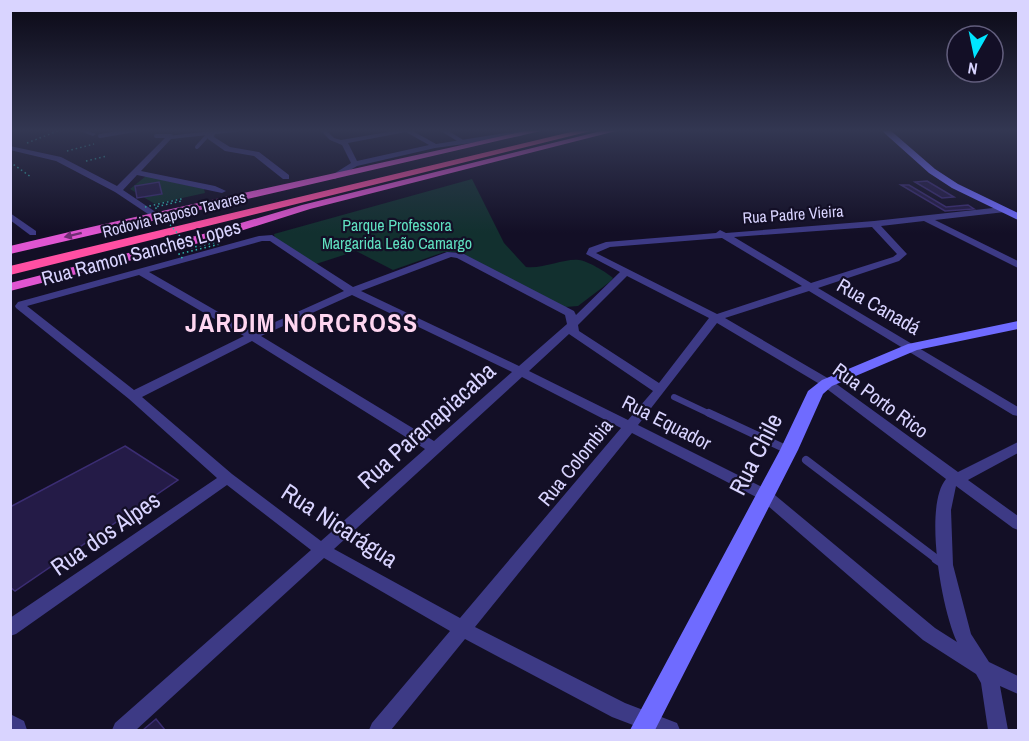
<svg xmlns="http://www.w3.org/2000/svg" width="1029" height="741" font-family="'Archivo Narrow',sans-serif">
  <rect width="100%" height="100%" fill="#130f26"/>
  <g fill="#12302f">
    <path d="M146,176L204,189L205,193L155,204L130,189Z"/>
    <path d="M472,179L504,243L526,267C544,269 565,258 579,260C588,261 606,272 613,278L611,281L578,306L565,307L456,252H444L393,270L356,251L316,264L275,238L274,234Z"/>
  </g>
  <g fill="#241b47" stroke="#3b2d73" stroke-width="1.5">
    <path d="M927,181L954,197L942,198L915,182Z"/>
    <path d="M159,182L162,194L137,198L135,186Z"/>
    <path d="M901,185H909L946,207L968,205L974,209L945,211Z"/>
    <path d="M125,446L178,480L15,591L10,587V507Z"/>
    <path d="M156,719L165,730H143Z"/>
  </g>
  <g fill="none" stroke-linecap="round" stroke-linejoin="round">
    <g stroke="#2fb8b0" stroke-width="1.5" stroke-dasharray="1.5 3" stroke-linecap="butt">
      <path d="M27,143L60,130"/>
      <path d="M67,151L94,144"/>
      <path d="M86,161L107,156"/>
      <path d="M10,162L31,177"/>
    </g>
    <g stroke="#3d3a85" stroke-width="4">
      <path d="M443,130L461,141"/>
      <path d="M100,136L135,130"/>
      <path d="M156,136H171"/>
      <path d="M197,147L209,134"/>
    </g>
    <path stroke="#3d3a85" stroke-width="6" d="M674,397L712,415"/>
    <g stroke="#3d3a85" stroke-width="8">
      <path d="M709,413L788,450"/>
      <path d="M806,460L938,560"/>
    </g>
    <path stroke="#3d3a85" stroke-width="9" d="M936,559L942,563"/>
    <g fill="#3d3a85" fill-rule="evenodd">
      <path d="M77,130H86L96,134L93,136Z"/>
      <path d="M220,130H239L236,132L215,134L214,137L230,147L259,152L289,175V179H283L254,156L225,151L208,139V135L171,139L141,171L215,186L226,191L222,193L137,175L123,190L157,213L158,215L154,218L115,192L56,161L10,150V146L61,157L117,186L167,136Z"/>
      <path d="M320,130H326L334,138L341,140L399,130H411L436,144L525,130L523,135L521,136L435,148L357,166L335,179H332V175L351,163L342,145L330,140ZM406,132L429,145L357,161L348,143Z"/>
      <path d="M1002,207L1005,208V212L935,220L1018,261V268L924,221L881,226L907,254L899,261L818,288L1018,407V416L1013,415L809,291L725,318L831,380L958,472L1018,442V453L968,480L1018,516V530L1013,528L956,486L951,510L953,565L971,634L989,662L1018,676V694L1000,686L1008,730H988L981,683L976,674L923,640L760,499L632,433L475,627L625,703L677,723L680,730H646L612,717L465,639L391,730H369L372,723L450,631L324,558L136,730H112L115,723L311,550L227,485L16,634L10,636V618L217,478L129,399L16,308L15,306L18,302L259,236L272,235L353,287L447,252L462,253L574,311L576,315L620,272L586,254L589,248L606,242L716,233L720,230L726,233L874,221ZM872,227L897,254L893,257L811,283L734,237ZM722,238L802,286L717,314L596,253L610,247ZM262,241H270L344,291L253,332L149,272ZM451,257L457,258L565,315L567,324L519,366L361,291ZM139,275L244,336L134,390L27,306ZM627,276L709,318L659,383L579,331L578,325ZM352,295L512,372L434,441L261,336ZM717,323L823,386L946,479C923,506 942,611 957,642L935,628L770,491L638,425ZM569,334L653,391L628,420L529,371ZM252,341L425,449L321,541L232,474L142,397ZM522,377L621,428L460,618L334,549Z"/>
      <path d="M10,213L36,231V235H30L10,220Z"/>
    </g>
    <path fill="#3d3a85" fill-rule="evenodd" d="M10,714L24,721L27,730H10Z"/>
    <g fill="#6f6bff" fill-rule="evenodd">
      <path d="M881,130H890L935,169L958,184L1018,213V220L952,188L929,173Z"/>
      <path d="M1018,321V329L917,350L832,386L823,394L798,450L655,730H630L780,450L808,391L822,380L908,344Z"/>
    </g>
    <g fill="#e055d1" fill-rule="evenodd">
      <path d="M529,130H545L10,254V246C183,205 357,169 529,130Z"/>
      <path d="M605,130H620L310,209L215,239L10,291V283L207,233L302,205Z"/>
    </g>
    <path fill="#ff4fa3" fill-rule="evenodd" d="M579,130H595L10,275V266Z"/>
    <path stroke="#2fb8b0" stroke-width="1.5" stroke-dasharray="1.5 3" stroke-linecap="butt" d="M145,207L181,199L182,201L155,207L190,248L217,242L220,244L179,254L183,259"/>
  </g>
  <defs><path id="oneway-solid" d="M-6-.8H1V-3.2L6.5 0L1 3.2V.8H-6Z" transform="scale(1.5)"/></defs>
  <use fill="#6f2e73" href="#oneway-solid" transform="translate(73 235) rotate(166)"/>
  <linearGradient id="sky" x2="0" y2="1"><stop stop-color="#0a0815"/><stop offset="0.56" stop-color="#333752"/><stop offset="1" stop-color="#333752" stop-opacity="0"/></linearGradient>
  <rect width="1029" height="233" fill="url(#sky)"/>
  <g text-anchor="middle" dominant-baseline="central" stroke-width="4.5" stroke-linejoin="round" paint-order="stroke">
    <g font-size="16" fill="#d9d4ff" stroke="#130f26">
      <text transform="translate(174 214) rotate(-14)">Rodovia Raposo Tavares</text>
      <text transform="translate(793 214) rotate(-4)">Rua Padre Vieira</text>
    </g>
    <g font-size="16" fill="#5fe0c0" stroke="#130f26">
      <text x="397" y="225">Parque Professora<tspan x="397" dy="18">Margarida Leão Camargo</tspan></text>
    </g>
    <g font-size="20" fill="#d9d4ff" stroke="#130f26">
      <text transform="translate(141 252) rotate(-15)">Rua Ramon Sanches Lopes</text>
      <text transform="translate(879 306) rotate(30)">Rua Canadá</text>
      <text transform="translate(881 400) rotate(36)">Rua Porto Rico</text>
      <text transform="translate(667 422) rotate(27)">Rua Equador</text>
      <text transform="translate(575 462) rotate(-51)">Rua Colombia</text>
    </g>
    <g font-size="24" fill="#d9d4ff" stroke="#130f26">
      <text transform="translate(426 425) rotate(-42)">Rua Paranapiacaba</text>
      <text transform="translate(755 454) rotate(-63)">Rua Chile</text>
      <text transform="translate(340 525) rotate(33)">Rua Nicarágua</text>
      <text transform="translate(105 533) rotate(-35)">Rua dos Alpes</text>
    </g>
    <g font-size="26" font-weight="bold" letter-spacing="1.5" fill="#ffd6f0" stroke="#130f26">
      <text x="302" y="322">JARDIM NORCROSS</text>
    </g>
  </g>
  <rect width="1029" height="741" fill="none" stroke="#d9d4ff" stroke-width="24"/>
  <g transform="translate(975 54) rotate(189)"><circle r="28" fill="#130f26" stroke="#625e7d" stroke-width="1.5"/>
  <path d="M0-4.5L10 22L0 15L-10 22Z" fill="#00e5ff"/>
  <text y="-9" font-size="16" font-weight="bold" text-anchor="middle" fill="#d9d4ff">N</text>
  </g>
</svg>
